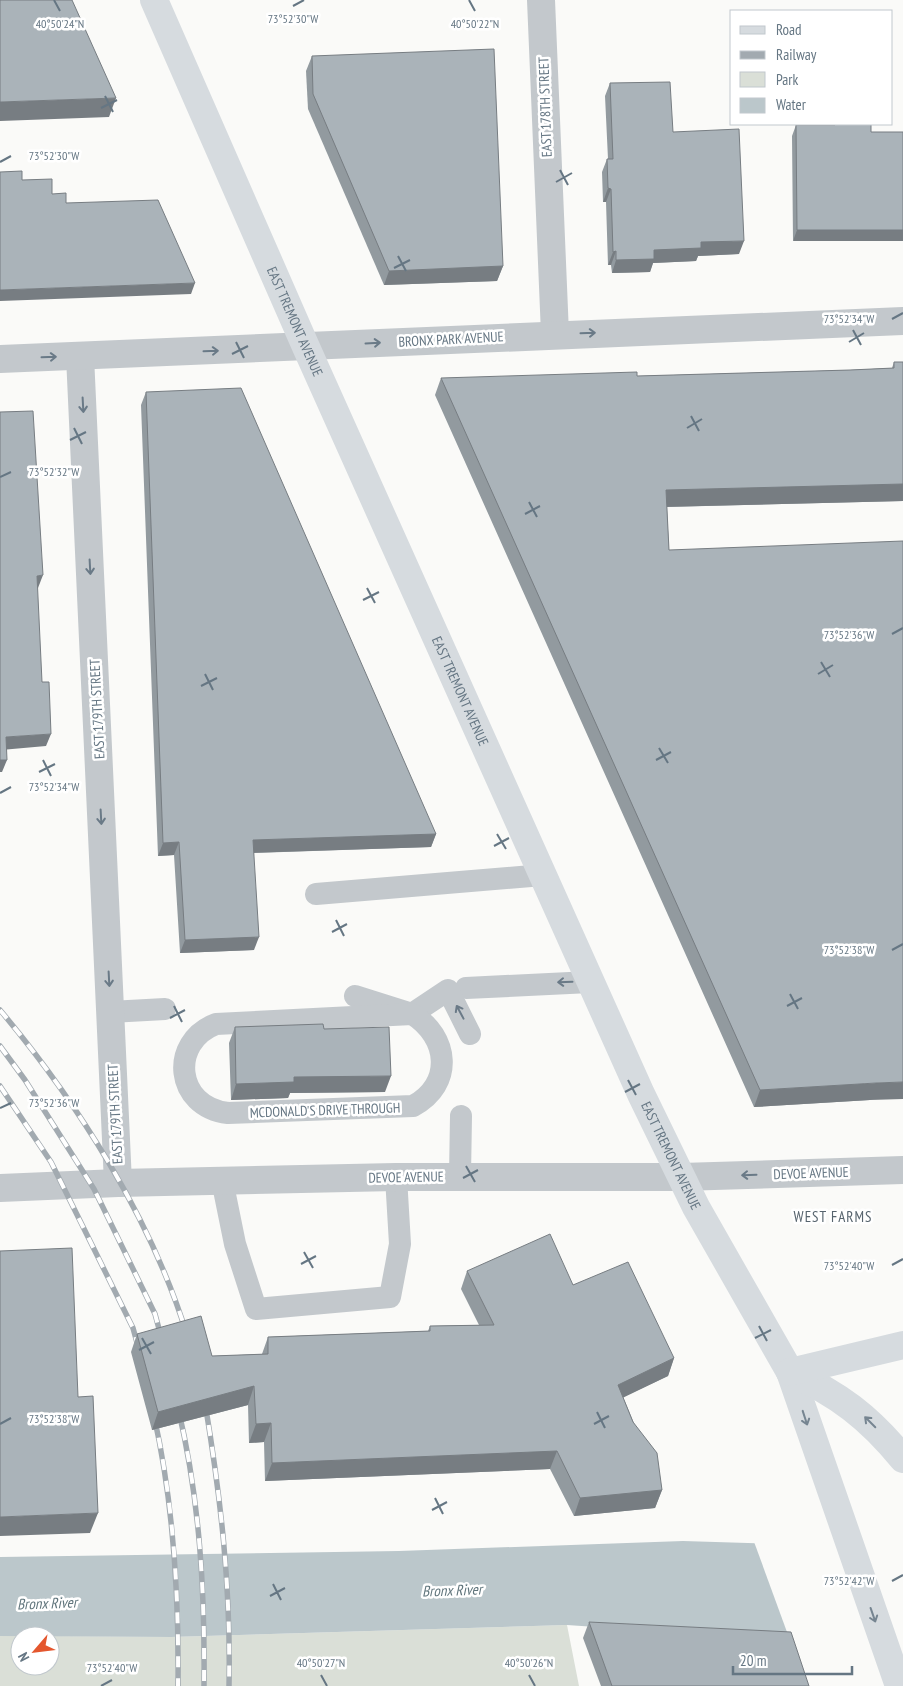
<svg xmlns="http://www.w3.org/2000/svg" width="903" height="1686" font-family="'PT Sans Narrow',sans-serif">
  <rect width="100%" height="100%" fill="#fafaf8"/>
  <path fill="#dadfd7" d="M567,1625L579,1686H0V1636H20V1666H50V1636L171,1637Z"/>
  <path fill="#bbc7cb" d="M683,1541L903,1548V1648L567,1625L171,1637L0,1636V1557L399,1551Z"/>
  <path fill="#fafaf8" d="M753,1539L903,1546V1650L791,1643Z"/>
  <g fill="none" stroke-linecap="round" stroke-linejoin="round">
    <g stroke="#c3c8cc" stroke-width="22">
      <path d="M316,894L543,875"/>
      <path d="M466,988L590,982"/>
      <path d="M355,996L412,1014L448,990L470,1034"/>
      <path d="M110,1012L165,1009"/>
      <path d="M412,1014C449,1037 454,1084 413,1106L228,1113C175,1107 169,1042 216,1024Z"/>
      <path d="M460,1176L461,1116"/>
      <path d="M222,1180L235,1244L256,1309L390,1297L400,1244L396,1177"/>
    </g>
    <g stroke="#c3c8cc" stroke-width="28">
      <path d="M541,0L555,334"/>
      <path d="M80,356L118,1183"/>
      <path d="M0,359L903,321"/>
      <path d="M0,1188L118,1183L396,1177H681L903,1170"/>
    </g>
    <g stroke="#d6dbdf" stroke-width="28">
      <path id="s1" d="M154,0L306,347L641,1094L696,1207L790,1372L899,1686"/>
      <path d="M790,1372C838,1394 869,1417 903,1459"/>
      <path d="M790,1372L903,1345"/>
    </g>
    <g stroke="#a2aab0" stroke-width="5.5">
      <g id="rail">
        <path d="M0,1010C78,1103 151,1218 187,1335"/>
        <path d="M0,1046L25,1080L94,1189L155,1314L162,1340"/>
        <path d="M0,1086L51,1162L133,1328L139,1350"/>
        <path d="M205,1403C221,1499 231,1588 229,1686"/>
        <path d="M178,1408C200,1500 205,1592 204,1686"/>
        <path d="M154,1416C174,1505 179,1595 178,1686"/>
      </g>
    </g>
    <use href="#rail" stroke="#fff" stroke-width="4" stroke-dasharray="11" stroke-linecap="butt"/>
  </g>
  <g fill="#929a9f">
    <path d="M312,56L503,266L497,281L384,285L308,109L306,71Z"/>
    <path d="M610,83L673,132L739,254L698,256L696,261L653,263L650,272L612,273L611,265H608L606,202H603L602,172L607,159H608L605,96Z"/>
    <path d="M831,124H871L793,241L792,136L796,125H831Z"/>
    <path d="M894,362L903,501L667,507L669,550L870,1100L754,1107L435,395L441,378L637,376L850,370L892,368Z"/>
    <path d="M146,392L436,834L431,847L254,853V950L180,953L174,855L158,856L141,405Z"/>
    <path d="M235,1027L324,1029L385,1092L290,1093L288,1098L231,1100L229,1043Z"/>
    <path d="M467,1271L573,1285L674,1358L668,1376L623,1397L662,1490L655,1508L574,1516L550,1469L265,1481L264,1442L249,1443L248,1405L152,1430L131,1352L137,1334L212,1356L262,1354L268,1337L428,1331L430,1326L479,1325L461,1289Z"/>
    <path d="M589,1622L809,1686H601L583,1638Z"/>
  </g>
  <g fill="#777d82">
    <path d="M116,98L109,117L0,121V102Z"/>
    <path d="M608,188L611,189L606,202H603Z"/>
    <path d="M797,230H903V241H793Z"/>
    <path d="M744,241L739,254L698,256L696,261L653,263L650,272L612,273L616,260L654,250L701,242Z"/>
    <path d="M616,251L611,265H608L613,252Z"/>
    <path d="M503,266L497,281L384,285L389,271Z"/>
    <path d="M195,283L191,294L0,301V290Z"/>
    <path d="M903,484V501L660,507L666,490Z"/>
    <path d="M43,575L38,588H33L37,576Z"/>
    <path d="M51,734L46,746L1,750L6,737Z"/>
    <path d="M0,760H7L2,772H0Z"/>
    <path d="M436,834L431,847L249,853L253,840Z"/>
    <path d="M179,842L174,855L158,856L163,843Z"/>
    <path d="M259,937L254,950L180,953L185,940Z"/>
    <path d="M391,1076L385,1092L290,1093L288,1098L231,1100L236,1084L294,1077Z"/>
    <path d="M903,1082V1099L870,1100L754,1107L760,1090L876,1083Z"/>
    <path d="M674,1358L668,1376L612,1403L618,1385Z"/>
    <path d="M254,1386L248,1405L152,1430L158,1412Z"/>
    <path d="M271,1423L264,1442L249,1443L256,1424Z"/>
    <path d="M557,1451L550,1469L265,1481L272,1463Z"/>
    <path d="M662,1490L655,1508L574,1516L580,1498Z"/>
    <path d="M98,1513L90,1533L0,1536V1517Z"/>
  </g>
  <g fill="#aab3b9" stroke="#777d82">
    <path d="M0,0H72L116,98L0,102Z"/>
    <path d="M494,49L503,266L389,271L313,94L312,56Z"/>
    <path d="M670,82L673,132L739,129L744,241L701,242V248L654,250V259L616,260V251L613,252L611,189L608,188L607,159H613L610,83Z"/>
    <path d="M835,124H871V132H903V230H797L796,125H835Z"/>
    <path d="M22,171V180L52,179V194L66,193V203L158,200L195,283L0,290V172Z"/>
    <path d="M894,362H903V484L666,490L669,550L903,541V1082L876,1083L760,1090L441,378L637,372V376L850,370L894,368Z"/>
    <path d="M241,388L436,834L253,840L259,937L185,940L179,842L163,843L146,392Z"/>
    <path d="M33,411L43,575L37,576L42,682H49L51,734L6,737L7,760H0V412Z"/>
    <path d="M323,1024L324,1029L389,1027L391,1076L294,1077V1082L236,1084L235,1027Z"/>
    <path d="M550,1234L573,1285L628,1262L674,1358L618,1385L633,1422L657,1453L662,1490L580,1498L557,1451L272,1463L271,1423L256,1424L254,1386L158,1412L137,1334L201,1316L212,1356L268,1354V1337L430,1331V1326L494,1325L467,1271Z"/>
    <path d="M72,1248L78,1397L93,1396L98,1513L0,1517V1251Z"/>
    <path d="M589,1622L791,1632L809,1686H612Z"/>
  </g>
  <defs><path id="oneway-shaft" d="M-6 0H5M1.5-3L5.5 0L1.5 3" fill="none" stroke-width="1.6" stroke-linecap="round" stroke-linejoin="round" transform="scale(1.25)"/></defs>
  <g stroke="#6a7a87">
    <use href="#oneway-shaft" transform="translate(588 333) rotate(-2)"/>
    <use href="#oneway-shaft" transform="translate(373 343) rotate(-3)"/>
    <use href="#oneway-shaft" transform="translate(211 351) rotate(-2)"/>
    <use href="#oneway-shaft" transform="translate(49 357) rotate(-2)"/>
    <use href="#oneway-shaft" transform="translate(83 405) rotate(87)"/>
    <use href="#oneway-shaft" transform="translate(90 567) rotate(87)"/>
    <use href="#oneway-shaft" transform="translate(101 817) rotate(87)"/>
    <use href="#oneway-shaft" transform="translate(109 979) rotate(87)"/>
    <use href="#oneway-shaft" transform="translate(565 982) rotate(178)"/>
    <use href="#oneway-shaft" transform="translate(460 1012) rotate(-118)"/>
    <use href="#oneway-shaft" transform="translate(749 1175) rotate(178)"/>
  </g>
  <g stroke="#768591">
    <use href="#oneway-shaft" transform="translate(805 1418) rotate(72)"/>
    <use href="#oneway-shaft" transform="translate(870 1422) rotate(-135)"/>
    <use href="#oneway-shaft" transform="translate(873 1615) rotate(71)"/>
  </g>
  <path fill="none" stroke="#657683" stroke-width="2" d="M54,0L60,11M469,0L475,11M293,6L304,0M105,96L113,112M101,108L117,100M0,162L11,156M560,170L568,185M556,182L572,173M398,256L406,271M394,268L410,260M892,319L903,313M853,330L861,345M236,342L244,358M849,342L864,333M232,354L248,346M691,416L699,431M74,428L82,444M687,428L702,419M70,440L86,432M0,477L11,472M529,502L537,517M525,514L540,506M367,588L375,603M363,600L379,592M892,634L903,628M821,662L830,677M205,674L213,690M818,674L833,665M201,686L217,678M659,748L668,763M43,760L51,776M656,760L671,752M39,772L55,764M0,793L11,787M497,834L506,849M494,846L509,838M336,920L344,936M332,932L347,924M892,950L903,944M790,994L798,1009M174,1006L182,1022M787,1006L802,998M170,1018L185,1010M628,1080L636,1095M625,1092L640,1084M0,1108L11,1103M466,1166L475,1182M463,1178L478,1170M304,1252L313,1268M301,1264L316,1256M892,1265L903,1259M759,1326L767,1341M142,1338L151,1354M755,1338L771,1330M139,1350L154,1342M597,1412L605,1428M0,1424L11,1418M594,1424L609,1416M435,1498L443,1514M432,1510L447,1502M892,1581L903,1575M273,1584L281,1600M270,1596L285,1588M321,1675L327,1686M529,1675L535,1686M101,1686L112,1680"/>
  <g text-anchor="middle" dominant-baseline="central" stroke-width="5" stroke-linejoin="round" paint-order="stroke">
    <g font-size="14" fill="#657683" stroke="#fff">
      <text transform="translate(545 107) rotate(-92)">EAST 178TH STREET</text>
      <text stroke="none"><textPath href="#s1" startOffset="351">EAST TREMONT AVENUE</textPath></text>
      <text transform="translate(451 339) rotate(-3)">BRONX PARK AVENUE</text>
      <text stroke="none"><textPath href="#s1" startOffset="756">EAST TREMONT AVENUE</textPath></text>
      <text transform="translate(97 709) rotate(-93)">EAST 179TH STREET</text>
      <text transform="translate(325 1110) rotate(-2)">MCDONALD'S DRIVE THROUGH</text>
      <text transform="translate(115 1114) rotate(-93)">EAST 179TH STREET</text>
      <text stroke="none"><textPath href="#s1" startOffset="1266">EAST TREMONT AVENUE</textPath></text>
      <text transform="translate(811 1173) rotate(-2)">DEVOE AVENUE</text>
      <text transform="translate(406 1177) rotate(-1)">DEVOE AVENUE</text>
    </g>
    <g font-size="15" letter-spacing="1" fill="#57646e" stroke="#fff">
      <text x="833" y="1216">WEST FARMS</text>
    </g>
    <g font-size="15" font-style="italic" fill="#60757c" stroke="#fff">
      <text transform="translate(452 1590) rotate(-2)">Bronx River</text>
      <text transform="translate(47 1603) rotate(-2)">Bronx River</text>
    </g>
  </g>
  <g font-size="12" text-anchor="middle" fill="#657683" stroke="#fff" stroke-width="5" stroke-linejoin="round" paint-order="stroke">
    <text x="293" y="23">73°52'30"W</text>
    <text x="60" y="28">40°50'24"N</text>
    <text x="475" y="28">40°50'22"N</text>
    <text x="54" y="160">73°52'30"W</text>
    <text x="849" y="323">73°52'34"W</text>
    <text x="54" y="476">73°52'32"W</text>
    <text x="849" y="639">73°52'36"W</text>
    <text x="54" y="791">73°52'34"W</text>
    <text x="849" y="954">73°52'38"W</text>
    <text x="54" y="1107">73°52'36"W</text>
    <text x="849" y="1270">73°52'40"W</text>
    <text x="54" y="1423">73°52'38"W</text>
    <text x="849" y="1585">73°52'42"W</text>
    <text x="321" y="1667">40°50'27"N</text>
    <text x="529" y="1667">40°50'26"N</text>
    <text x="112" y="1672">73°52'40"W</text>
  </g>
  <rect x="730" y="10" width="162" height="115" fill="#ffffff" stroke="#c1c8cd"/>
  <rect x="740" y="26" width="25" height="8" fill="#d6dbdf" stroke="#c1c8cd"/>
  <text x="776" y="35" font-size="15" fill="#657683">Road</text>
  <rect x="740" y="51" width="25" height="8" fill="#a2aab0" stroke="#c1c8cd"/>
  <text x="776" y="60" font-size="15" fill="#657683">Railway</text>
  <rect x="740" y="72" width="25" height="15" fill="#dadfd7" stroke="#c1c8cd"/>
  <text x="776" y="85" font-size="15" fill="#657683">Park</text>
  <rect x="740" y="98" width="25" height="15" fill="#bbc7cb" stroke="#c1c8cd"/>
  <text x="776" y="110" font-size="15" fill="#657683">Water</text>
  <g transform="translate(35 1651) rotate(242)"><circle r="24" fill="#ffffff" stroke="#c1c8cd"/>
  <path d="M0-4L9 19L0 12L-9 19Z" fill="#e4572e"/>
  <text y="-8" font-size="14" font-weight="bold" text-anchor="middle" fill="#657683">N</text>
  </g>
  <path d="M733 1666v8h119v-8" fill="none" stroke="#657683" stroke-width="2.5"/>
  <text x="740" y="1666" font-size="15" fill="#657683" stroke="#ffffff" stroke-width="4" paint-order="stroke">20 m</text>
</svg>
